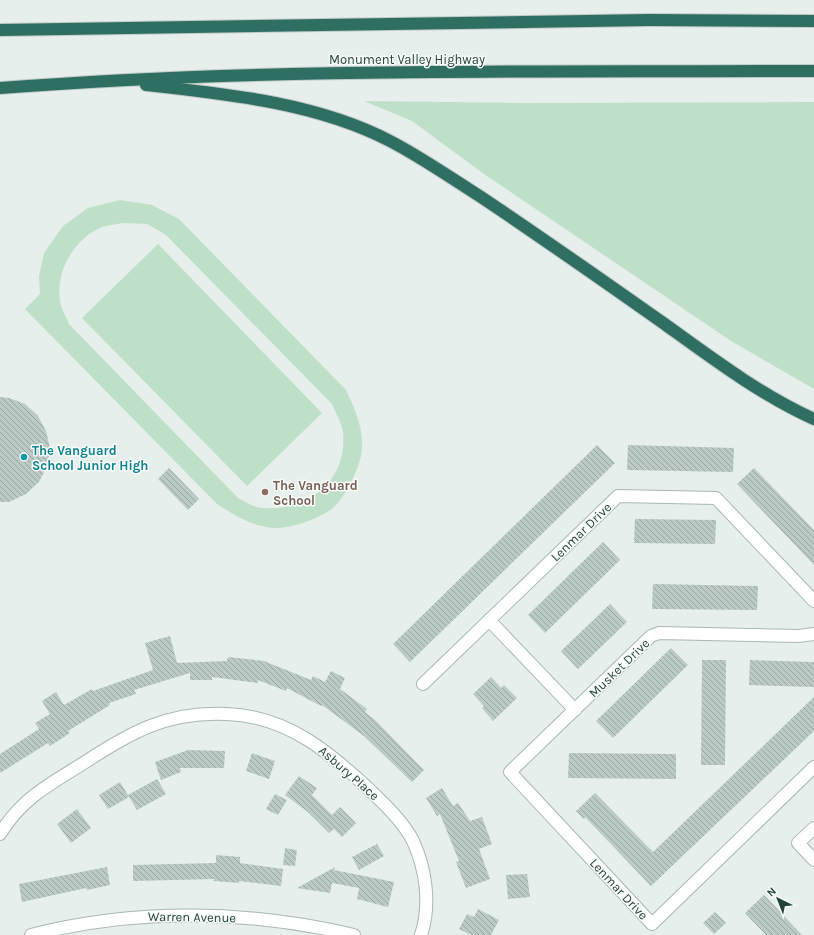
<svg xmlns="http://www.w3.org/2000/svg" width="814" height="935" font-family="Karla,sans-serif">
  <defs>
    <pattern id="building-back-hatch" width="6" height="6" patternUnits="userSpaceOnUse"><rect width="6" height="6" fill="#bbcac4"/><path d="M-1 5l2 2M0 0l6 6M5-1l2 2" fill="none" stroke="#98a6a0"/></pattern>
  </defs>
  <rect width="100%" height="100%" fill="#e6efeb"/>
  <g fill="#bfe0c8" fill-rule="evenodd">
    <path d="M364,101L524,103L814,102V389L731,341L484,174L412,121Z"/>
    <path d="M120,200L152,205L179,219L346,390C355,409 363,427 362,448C362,464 345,498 333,508C319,519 290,529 273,528C251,526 234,515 217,504L25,309L40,294L39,276L44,253L63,226L88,208ZM124,223L147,224L166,235L332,404C335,412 342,423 343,432C348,480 309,511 263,508C255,508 245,502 238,498L69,324C66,317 61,308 60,301C55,271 75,238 102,227C109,225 117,224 124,223Z"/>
    <path d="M158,244L322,413L247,486L82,318Z"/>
  </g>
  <g fill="url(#building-back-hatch)">
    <path d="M0,397L9,398L25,404L38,416L46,431L50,448L47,466L39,482L26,494L9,502H0Z"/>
    <path d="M597,445L615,463L410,662L393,644Z"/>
    <path d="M628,445L734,448L733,472L627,470Z"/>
    <path d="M169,468L199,499L188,510L158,479Z"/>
    <path d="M754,468L814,530V565L737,484Z"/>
    <path d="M635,519L716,520L715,544L634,543Z"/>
    <path d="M603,542L620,560L545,633L528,615Z"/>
    <path d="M653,584L758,586L757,610L652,609Z"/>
    <path d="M610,604L627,622L578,669L561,651Z"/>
    <path d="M170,636L177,663L227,661L228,657L264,661L311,680L313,676L325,682L331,671L345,678L340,689L367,709L365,712L374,719L424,770L412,782L364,736L322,705L321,706L287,688L286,691L258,680V683L212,677V680H190V673L134,690L136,694L109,703L110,705L68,731L70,733L50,746L48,743L0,773V754L39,729L35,723L50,714L42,701L56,692L64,705L92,689L93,691L153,670L145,643Z"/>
    <path d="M671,648L688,665L613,738L596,721Z"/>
    <path d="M702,660H726L725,765H701Z"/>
    <path d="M750,660L814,662V687L749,685Z"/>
    <path d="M491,677L501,688L504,685L517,698L493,721L482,708L484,706L473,694Z"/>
    <path d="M814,697V731L651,886L585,817L584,819L576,811L595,793L653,852Z"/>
    <path d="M188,750L225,751L224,768H180L181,772L161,780L155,762Z"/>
    <path d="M252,753L275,761L269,779L246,771Z"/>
    <path d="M569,753L676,754V779L568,778Z"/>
    <path d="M299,776L317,788L312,795L332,815L340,807L356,823L342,837L334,829L329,833L308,812L285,795Z"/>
    <path d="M157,779L166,794L137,810L128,795Z"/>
    <path d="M120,782L129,797L108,809L99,795Z"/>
    <path d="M442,788L453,806L458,803L470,821L482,817L492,844L479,849L490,879L466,888L456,862L459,861L440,814L437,816L426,798Z"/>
    <path d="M275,794L287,800L278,815L266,809Z"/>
    <path d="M77,809L91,828L71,843L57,824Z"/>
    <path d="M377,844L384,856L359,870L352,857Z"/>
    <path d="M285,848L297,850L295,866L283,865Z"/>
    <path d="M216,855L240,857V863L283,869L281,886L239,881V883L214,881V879L133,881V865L216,863Z"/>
    <path d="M107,867L110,885L87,890L86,888L22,902L19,884Z"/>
    <path d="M335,867L334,870L394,882L388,907L357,899L359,888L332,883L330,893L297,888Z"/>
    <path d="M527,874L530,897L508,899L506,875Z"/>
    <path d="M764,895L802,935H766L745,913Z"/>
    <path d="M478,909L499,920L491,935H471L459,929L467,914L474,917Z"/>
    <path d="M715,912L726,923L714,934L703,923Z"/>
  </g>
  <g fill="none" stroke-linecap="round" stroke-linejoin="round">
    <g stroke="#a8b8b2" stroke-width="14">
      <g id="minor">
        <path d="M489,620L575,710"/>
        <path d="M814,634L799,636L659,633L651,636L510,772L652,924L814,767"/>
        <path d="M423,684L618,496L716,498L814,601"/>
        <path d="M814,828L798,843L814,860"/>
        <path d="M0,834C20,801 46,786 79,766C129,734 164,711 227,714C288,716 332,754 374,794C388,808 404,823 413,841C426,869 431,905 421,935"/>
        <path d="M31,935C136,908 248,910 354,935"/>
      </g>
    </g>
    <g stroke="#c2cac8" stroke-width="14">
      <g id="motorway">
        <path d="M0,30L649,20L814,21"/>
        <path d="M146,85C227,94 317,103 390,141C421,157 451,178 481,197C544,239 605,282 666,325C713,359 761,395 814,419"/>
        <path d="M0,88C270,67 543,72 814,71"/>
      </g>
    </g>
    <use href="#minor" stroke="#fff" stroke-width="12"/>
    <use href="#motorway" stroke="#2f6f62" stroke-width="12"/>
  </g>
  <circle fill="#0f9aa8" stroke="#f7fbf9" stroke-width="1.5" cx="24" cy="457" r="4"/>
  <circle fill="#8d6e63" stroke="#f7fbf9" stroke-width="1.5" cx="265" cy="492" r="4"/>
  <g text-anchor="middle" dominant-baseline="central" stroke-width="3" stroke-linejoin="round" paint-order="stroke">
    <g font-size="13" fill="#24423a" stroke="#f7fbf9">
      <text x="407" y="59">Monument Valley Highway</text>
      <text transform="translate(581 532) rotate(-44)">Lenmar Drive</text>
      <text transform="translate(619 668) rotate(-44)">Musket Drive</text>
      <text transform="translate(349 773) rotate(41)">Asbury Place</text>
      <text transform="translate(619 889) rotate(47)">Lenmar Drive</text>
      <text transform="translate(192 917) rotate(1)">Warren Avenue</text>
    </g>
    <g font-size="13" font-weight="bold" fill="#0d838f" stroke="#f7fbf9" text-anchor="start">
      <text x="32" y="450">The Vanguard<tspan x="32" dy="15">School Junior High</tspan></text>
    </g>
    <g font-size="13" font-weight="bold" fill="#785e54" stroke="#f7fbf9" text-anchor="start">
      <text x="273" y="485">The Vanguard<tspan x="273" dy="15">School</tspan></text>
    </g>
  </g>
  <g transform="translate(778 899) rotate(317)" stroke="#f7fbf9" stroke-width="3" paint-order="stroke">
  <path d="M0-3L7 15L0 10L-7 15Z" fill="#24423a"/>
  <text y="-6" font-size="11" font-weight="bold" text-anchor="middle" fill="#24423a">N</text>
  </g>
</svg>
